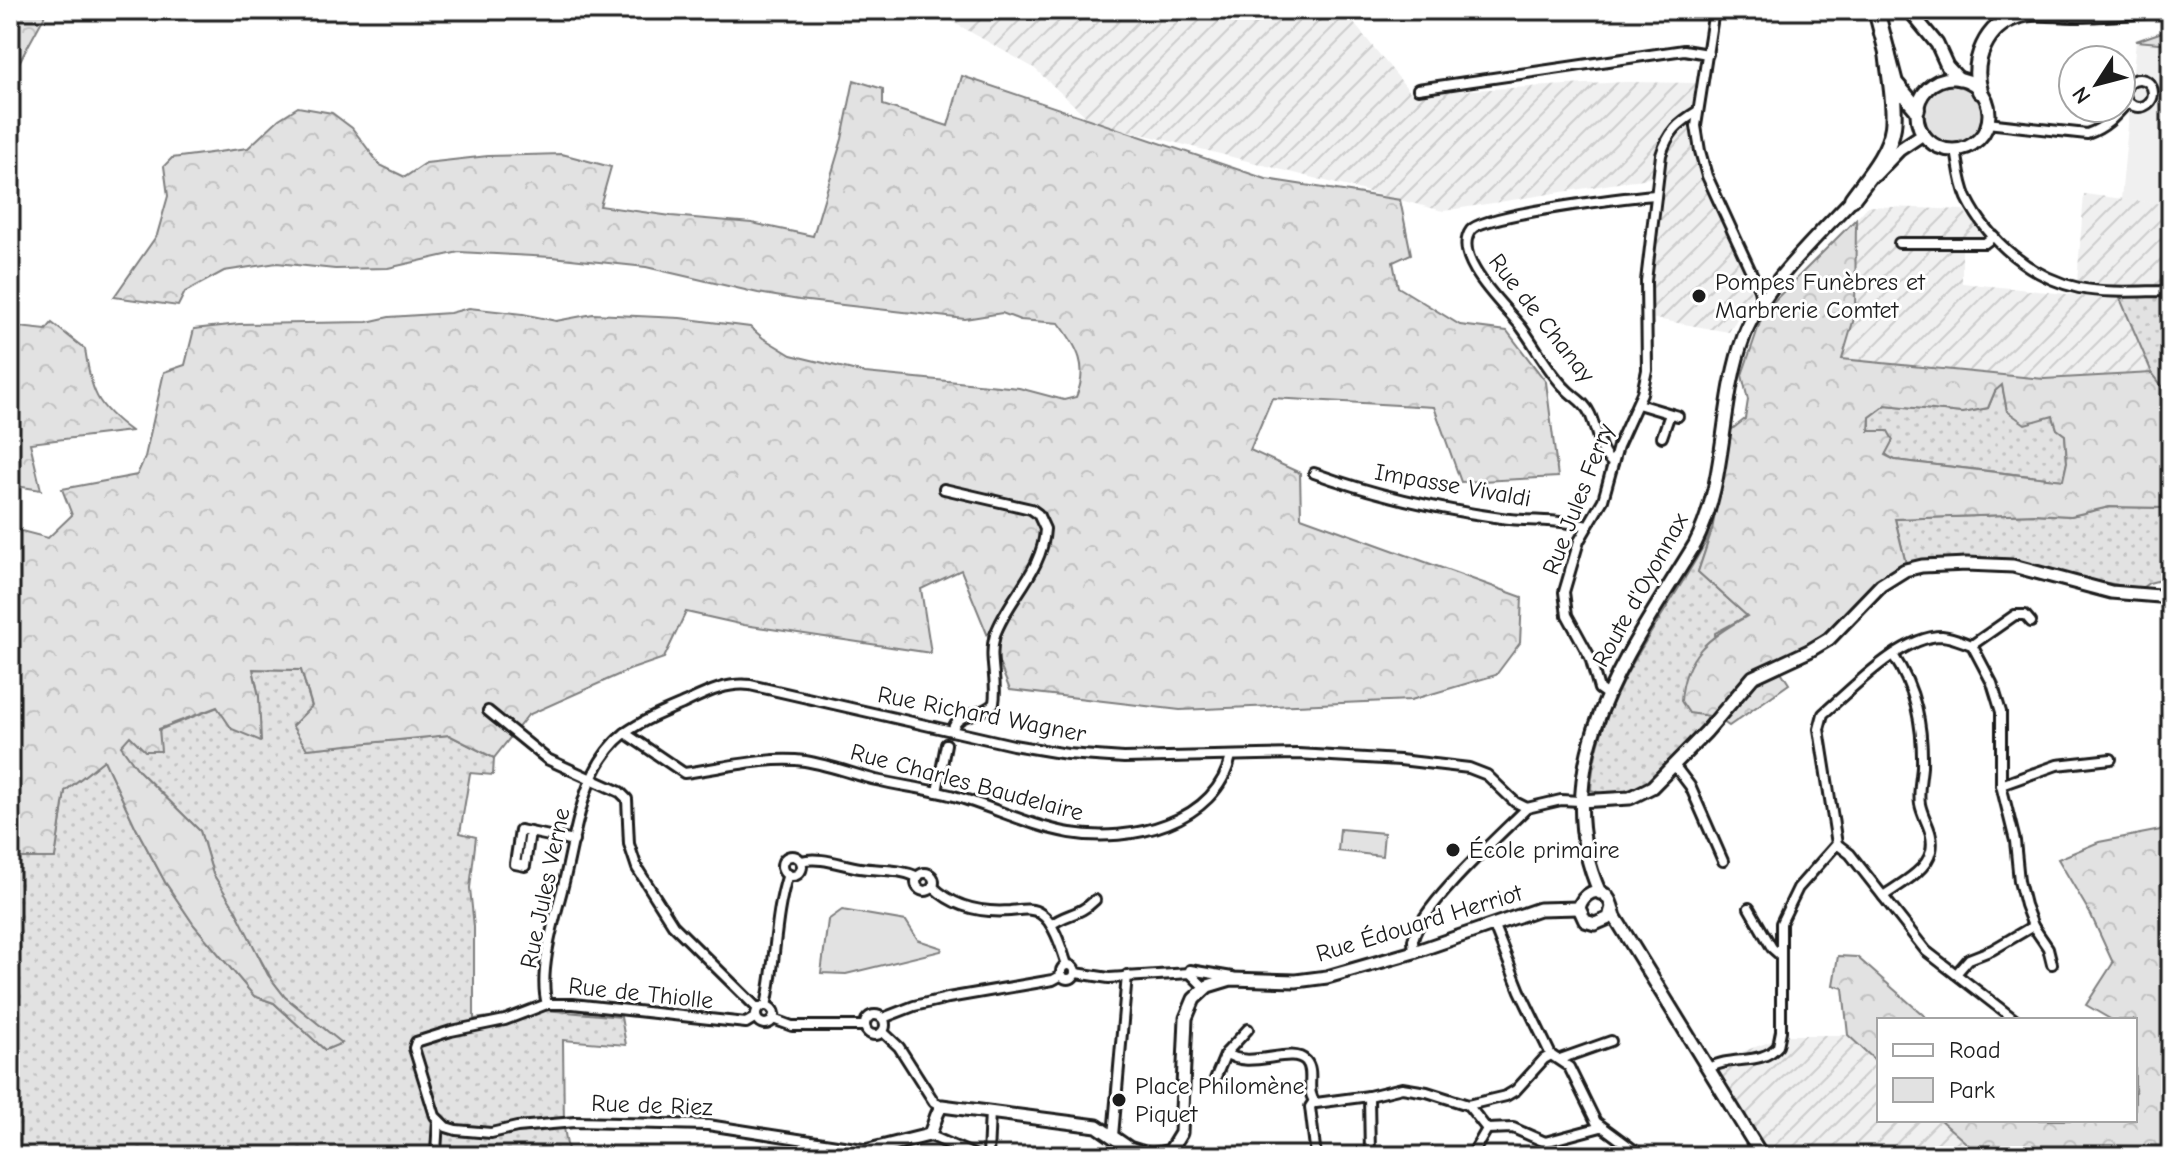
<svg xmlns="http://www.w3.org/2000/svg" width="2181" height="1166" font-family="'Comic Neue',sans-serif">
  <defs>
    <pattern id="industrial-furrows" width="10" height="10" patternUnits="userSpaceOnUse" patternTransform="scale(2)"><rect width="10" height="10" fill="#f0f0f0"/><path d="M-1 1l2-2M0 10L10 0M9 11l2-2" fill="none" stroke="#cdcdcd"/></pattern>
    <pattern id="grass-dots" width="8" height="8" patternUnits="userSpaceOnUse" patternTransform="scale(2)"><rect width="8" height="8" fill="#e2e2e2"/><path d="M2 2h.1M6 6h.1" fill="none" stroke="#c1c1c1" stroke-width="1.8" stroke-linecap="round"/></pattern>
    <pattern id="forest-crowns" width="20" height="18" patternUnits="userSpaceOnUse" patternTransform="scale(2)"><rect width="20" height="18" fill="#e2e2e2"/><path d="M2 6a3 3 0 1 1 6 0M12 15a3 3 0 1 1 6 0" fill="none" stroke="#c1c1c1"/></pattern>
  </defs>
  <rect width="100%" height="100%" fill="#fff"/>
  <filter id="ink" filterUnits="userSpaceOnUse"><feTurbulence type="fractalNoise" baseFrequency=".0125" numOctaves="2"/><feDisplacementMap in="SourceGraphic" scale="16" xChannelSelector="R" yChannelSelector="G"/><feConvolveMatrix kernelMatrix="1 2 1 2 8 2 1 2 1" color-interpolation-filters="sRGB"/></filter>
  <g filter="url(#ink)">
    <path fill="#f0f0f0" d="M2136,41L2171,44V205L2121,199Z"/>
    <g fill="url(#industrial-furrows)">
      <path d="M938,10H1343L1411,93L1625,82L1697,83L1692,137L1703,177L1752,294L1729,332L1650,318L1653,252L1661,176L1443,211L1091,121L1034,68L937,13Z"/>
      <path d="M2084,194L2171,205V287L2116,290L2152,373L2044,379L1842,359L1855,315L1856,219L1868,206L1963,210L1985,237L1962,239V283L2076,295Z"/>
      <path d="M1788,1035H1848L1879,1064V1120H1940L1981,1156H1756L1703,1075L1709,1064Z"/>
    </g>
    <g fill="url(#grass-dots)" stroke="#7f7f7f" stroke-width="2">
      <path d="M2171,287V398L2152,373L2116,289Z"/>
      <path d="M2002,384L2007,411L2040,418L2053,416L2057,429L2065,435L2067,462L2063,480L1895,460C1878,452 1868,436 1870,417L1886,405L1962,413L1988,408L1995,391Z"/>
      <path d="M2109,507L2171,508V574L2169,578L2149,583L2140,589L2081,578L2018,561L1906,564L1895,519L2034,514L2071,516Z"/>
      <path d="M1712,530L1698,572L1747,616L1715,633L1716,717L1652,782L1610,796L1591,790C1596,692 1670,614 1712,530Z"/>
      <path d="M253,669L301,670L312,707L307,749L449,735L494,758L493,775L470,773L460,833L476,837L470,888L474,927V1019L545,1010L621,1017L626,1045L563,1040L564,1128L569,1156H10V858L55,857L65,791L104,760L136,828L165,882L194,925L254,996L274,1003L325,1050L341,1043L285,997L272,980L213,874L200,831L139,771L120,746L130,735L160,751L159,730L218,707L232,729L259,697Z"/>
    </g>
    <g fill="url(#forest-crowns)" stroke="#7f7f7f" stroke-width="2" fill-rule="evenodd">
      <path d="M10,10H45L44,17L10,79Z"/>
      <path d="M2171,29V44L2136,41Z"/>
      <path d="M962,76L1266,179L1400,200L1411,254L1393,262L1398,287L1460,325L1507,331L1546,382L1558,477L1461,482L1434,407L1272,398L1250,450L1300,473L1301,517L1522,597L1520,643L1496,675L1411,700L1180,710L1010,690L961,570L921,589L931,653L744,625L686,612L664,658L629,670L528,715L494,758L449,735L307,749L292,726L312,706L301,670L253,669L259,697L261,741L232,729L217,707L159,729L161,751H145L130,736L121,746L139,771L200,831L213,874L235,909L268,975L285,997L342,1043L325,1050L274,1003L254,996L194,925L165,882L136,828L104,760L65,791L55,858H10V528L48,538L72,515L62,489L137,475L145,457L164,372L185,365L194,329L239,324L367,322L389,317L450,313L469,308L523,314L556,321L593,314L680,318L750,327L763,338L791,355L865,373L1019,388L1064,400L1076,397C1089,367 1078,348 1059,323L1020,320L1002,313L965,319L799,300L758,293L646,267L552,257L459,252L388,268L335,269L277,263L224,271L185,292L178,306L114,297L157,235L168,196L164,166L172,158L248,148L279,119L298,107L332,113L352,128L380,165L405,177L426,163L488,156L562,154L611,167L600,206L671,216L752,223L813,236L842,139L854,80L883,89V105L948,126Z"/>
      <path d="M1856,219L1855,315L1842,359L2044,379L2152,373L2171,398V508L2109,507L2071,516L2034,514L1895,519L1906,564L1780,670L1789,684L1729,726L1716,717L1689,713L1681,701C1684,655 1709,637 1747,616L1698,572L1712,530L1731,430L1745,419L1748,400L1742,375L1764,311ZM2002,385L2007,411L2025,424L2053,416L2057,429L2065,435L2067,462L2063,480L1895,460L1885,455L1893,440L1888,431H1869L1870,417L1886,405L1962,413L1988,408L1995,391Z"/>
      <path d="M52,323L85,349C92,392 95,405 131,431L30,443L41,490L10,485V326L46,330Z"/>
      <path d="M2171,828V1156H1981L1940,1120H2135V1020H2112L2086,1005L2113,963L2091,915L2058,859L2099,842Z"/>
      <path d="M1838,956L1857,957L1929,1020H1879V1064L1848,1035L1843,988L1833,985Z"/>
    </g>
    <g fill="#e2e2e2" stroke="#7f7f7f" stroke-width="2">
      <path d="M1949,83C1986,85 1997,125 1964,143L1961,140L1949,146C1925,135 1915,117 1930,93Z"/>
      <path d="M1340,829L1384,833L1382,856L1338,851Z"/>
      <path d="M842,910L906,921L918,940L942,948L941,951L846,974L821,973L828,920Z"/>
    </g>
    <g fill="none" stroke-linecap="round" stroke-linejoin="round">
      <g stroke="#1c1c1c" stroke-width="14">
        <g id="street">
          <path d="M1714,10L1696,126L1700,151L1707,176L1759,289L1761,303"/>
          <circle cx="2139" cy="93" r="14"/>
          <path d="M1418,89L1684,50L1708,54"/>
          <path d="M1987,123L2087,134C2105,128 2115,117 2128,102"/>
          <path d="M1956,150C1959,166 1960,182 1967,198C1988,241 2032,278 2079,288C2108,294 2141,291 2171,291"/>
          <path d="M1899,243H1985L1994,236"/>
          <path d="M1638,404L1678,416"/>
          <path d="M1662,437L1670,414"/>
          <path d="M1613,463C1599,455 1597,429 1590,414C1584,401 1574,398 1565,388C1548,371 1536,347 1522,328C1507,308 1450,258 1471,230C1483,214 1630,197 1656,195"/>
          <path d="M1314,473C1375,495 1437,509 1501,518C1529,522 1559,519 1587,526"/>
          <path d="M944,489L1031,509L1038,514L1045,529C1043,571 1008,598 995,635C988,658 998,680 994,703C981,718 958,710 952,731"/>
          <path d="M1972,645L2015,615H2025L2031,622"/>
          <path d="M1606,694L1599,689L1590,657L1567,615L1564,592L1579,541L1603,500L1618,446L1642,393L1647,370L1646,281L1661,155C1668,132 1678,123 1698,111"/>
          <path d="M488,711L547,759L620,792L627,799L629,844L637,868L673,925L758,1009"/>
          <path d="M625,733L684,773C723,768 767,756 805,761C829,765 853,774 876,780C902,786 929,789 954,796C993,807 1030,826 1070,833C1130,843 1216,824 1231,756"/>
          <path d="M1674,765L1690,786L1723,861"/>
          <path d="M2001,785L2057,765L2111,759"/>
          <path d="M937,792L946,744"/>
          <path d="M530,832L525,866L515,864L520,830L574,841"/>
          <path d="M1837,844L1850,854L1926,951L2015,1020"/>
          <circle cx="792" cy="866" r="10"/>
          <path d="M801,861C820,856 841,865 860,868C881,871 898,868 918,877"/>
          <circle cx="925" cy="882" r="9"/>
          <path d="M933,887C954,907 982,913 1010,911C1020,910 1032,907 1041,914C1054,922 1062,950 1067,965"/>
          <path d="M1883,896C1899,885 1927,871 1931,851C1935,832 1923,820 1920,804C1918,792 1921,779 1922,767C1923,726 1916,689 1893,655"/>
          <path d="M1749,908L1772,948L1780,955"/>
          <path d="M1051,925C1066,913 1079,916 1095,900"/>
          <path d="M1494,926L1520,991L1551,1055L1569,1067L1596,1122L1642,1156"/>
          <path d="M1414,952C1414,950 1413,943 1413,940C1420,907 1502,833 1527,808"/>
          <circle cx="1068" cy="972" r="7"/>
          <path d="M1190,970L1232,977"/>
          <path d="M1076,973L1109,978L1190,973L1205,988"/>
          <path d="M1956,974L1969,959L1992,950L2033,926"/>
          <path d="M547,1004C538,973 554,921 562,890C576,838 580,768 625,733C642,721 661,713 680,705C702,695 724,682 750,685L1013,745L1067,754L1124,758L1298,754L1400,760L1469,768L1487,775L1515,802L1527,808L1561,800L1580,801"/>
          <circle cx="765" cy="1015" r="9"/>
          <path d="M766,1006C776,962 774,917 788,874"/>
          <circle cx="875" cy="1025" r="10"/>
          <path d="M756,1017L746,1023L573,1004H547L505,1020L451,1031L416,1042L414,1048L435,1116L446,1127L456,1130L491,1133L517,1127L575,1122L708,1125L863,1149"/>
          <path d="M883,1018L914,1006L948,998L1053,980L1062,975"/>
          <path d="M773,1019L792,1026H864"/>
          <path d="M883,1032L899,1047L934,1102L942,1106"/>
          <path d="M1226,1053C1249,1071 1291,1045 1306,1061C1316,1073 1304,1091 1316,1103L1369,1096L1402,1088L1427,1092L1468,1105L1506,1096L1516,1090L1544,1059L1551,1055"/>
          <path d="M1560,1059L1611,1041"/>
          <path d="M1709,1068C1731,1055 1762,1066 1778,1046L1781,1031V923L1798,888L1837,844L1819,729L1823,714C1853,688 1901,636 1942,636C1953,637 1963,642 1972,645L1992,683L2001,712V785L2015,841L2019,881L2025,905L2033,926L2048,948L2052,964"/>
          <path d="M1215,1079L1226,1053L1248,1029"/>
          <path d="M1369,1096L1370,1156"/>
          <path d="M1314,1101L1310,1107L1316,1156"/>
          <path d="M1468,1105L1487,1129L1513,1128L1545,1142L1601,1127"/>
          <path d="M438,1120L436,1152L442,1156"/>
          <path d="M929,1135L976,1156"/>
          <path d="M1113,1136L1127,975"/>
          <path d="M988,1156L990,1111"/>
          <path d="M1461,1156L1473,1153L1487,1129"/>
        </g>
      </g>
      <g stroke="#1c1c1c" stroke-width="17">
        <g id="secondary">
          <path d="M1909,10L1937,44L1947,66L1959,79"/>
          <circle cx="1953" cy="114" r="36"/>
          <path d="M1875,175L1899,150L1923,134"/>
          <path d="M1580,801L1630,798L1652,787L1706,732L1753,677L1809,651L1829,639L1881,585L1905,570L1922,566L1967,564L2013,566L2111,592L2171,597"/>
          <path d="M1600,893C1542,763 1631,650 1695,544C1728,479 1719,403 1744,336C1763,286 1821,233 1858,193"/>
          <path d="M1612,907L1609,918L1595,924L1585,921L1579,908C1582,895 1598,884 1608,898C1612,903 1613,911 1615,917L1762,1156"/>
          <path d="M845,1156L929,1135C935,1125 935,1114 942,1106L1097,1126L1129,1148L1151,1155L1170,1151L1181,1133L1186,1018L1194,999L1208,986L1231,979L1296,981L1327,977L1414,952L1539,909L1579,908"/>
        </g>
      </g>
      <g stroke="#1c1c1c" stroke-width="20">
        <g id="highway">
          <path d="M1876,10L1895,83L1917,109"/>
          <path d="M1980,91C1971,61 1986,26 2017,16C2034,10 2055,14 2073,14C2097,14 2122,12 2147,10"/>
          <path d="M1852,199C1867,178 1889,154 1893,127C1896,103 1889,75 1887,51"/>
        </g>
      </g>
      <use href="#street" stroke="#fff" stroke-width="8"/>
      <use href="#secondary" stroke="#fff" stroke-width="11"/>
      <use href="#highway" stroke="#fff" stroke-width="14"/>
    </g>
  </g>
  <g fill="#1c1c1c" stroke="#fff" stroke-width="3">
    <circle cx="1699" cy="296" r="8"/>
    <circle cx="1453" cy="850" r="8"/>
    <circle cx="1119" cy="1100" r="8"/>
  </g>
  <g text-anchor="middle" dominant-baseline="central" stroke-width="6" stroke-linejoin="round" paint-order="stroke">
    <g font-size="24" fill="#1c1c1c" stroke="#fff" text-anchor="start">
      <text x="1715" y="282">Pompes Funèbres et<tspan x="1715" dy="28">Marbrerie Comtet</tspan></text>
      <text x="1469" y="850">École primaire</text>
      <text x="1135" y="1086">Place Philomène<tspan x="1135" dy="28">Piquet</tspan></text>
    </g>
    <g font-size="24" fill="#1c1c1c" stroke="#fff">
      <text transform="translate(1542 318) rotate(52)">Rue de Chanay</text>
      <text transform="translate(1453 485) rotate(10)">Impasse Vivaldi</text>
      <text transform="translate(1578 499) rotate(-69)">Rue Jules Ferry</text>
      <text transform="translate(1640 590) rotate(-61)">Route d'Oyonnax</text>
      <text transform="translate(982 714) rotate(11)">Rue Richard Wagner</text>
      <text transform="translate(967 782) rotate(15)">Rue Charles Baudelaire</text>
      <text transform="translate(545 888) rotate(-78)">Rue Jules Verne</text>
      <text transform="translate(1419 923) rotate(-17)">Rue Édouard Herriot</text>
      <text transform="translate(641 993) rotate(6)">Rue de Thiolle</text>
      <text transform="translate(652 1105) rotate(2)">Rue de Riez</text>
    </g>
  </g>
  <rect width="2181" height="1166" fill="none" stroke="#fff" stroke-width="40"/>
  <rect x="20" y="20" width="2141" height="1126" fill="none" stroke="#1c1c1c" stroke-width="3" filter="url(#ink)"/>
  <rect x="1877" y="1018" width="260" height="104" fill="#ffffff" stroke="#a4a4a4" stroke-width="2"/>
  <rect x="1893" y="1044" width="40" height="12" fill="#ffffff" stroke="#a4a4a4" stroke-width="2"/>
  <text x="1949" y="1058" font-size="24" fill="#1c1c1c">Road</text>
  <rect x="1893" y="1078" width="40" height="24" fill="#e2e2e2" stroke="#a4a4a4" stroke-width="2"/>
  <text x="1949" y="1098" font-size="24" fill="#1c1c1c">Park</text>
  <g transform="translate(2097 84) rotate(234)"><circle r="38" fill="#ffffff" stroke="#a4a4a4" stroke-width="2"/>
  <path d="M0-6L14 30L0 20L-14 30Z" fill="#1c1c1c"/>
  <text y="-12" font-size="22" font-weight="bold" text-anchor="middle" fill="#1c1c1c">N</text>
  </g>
</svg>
